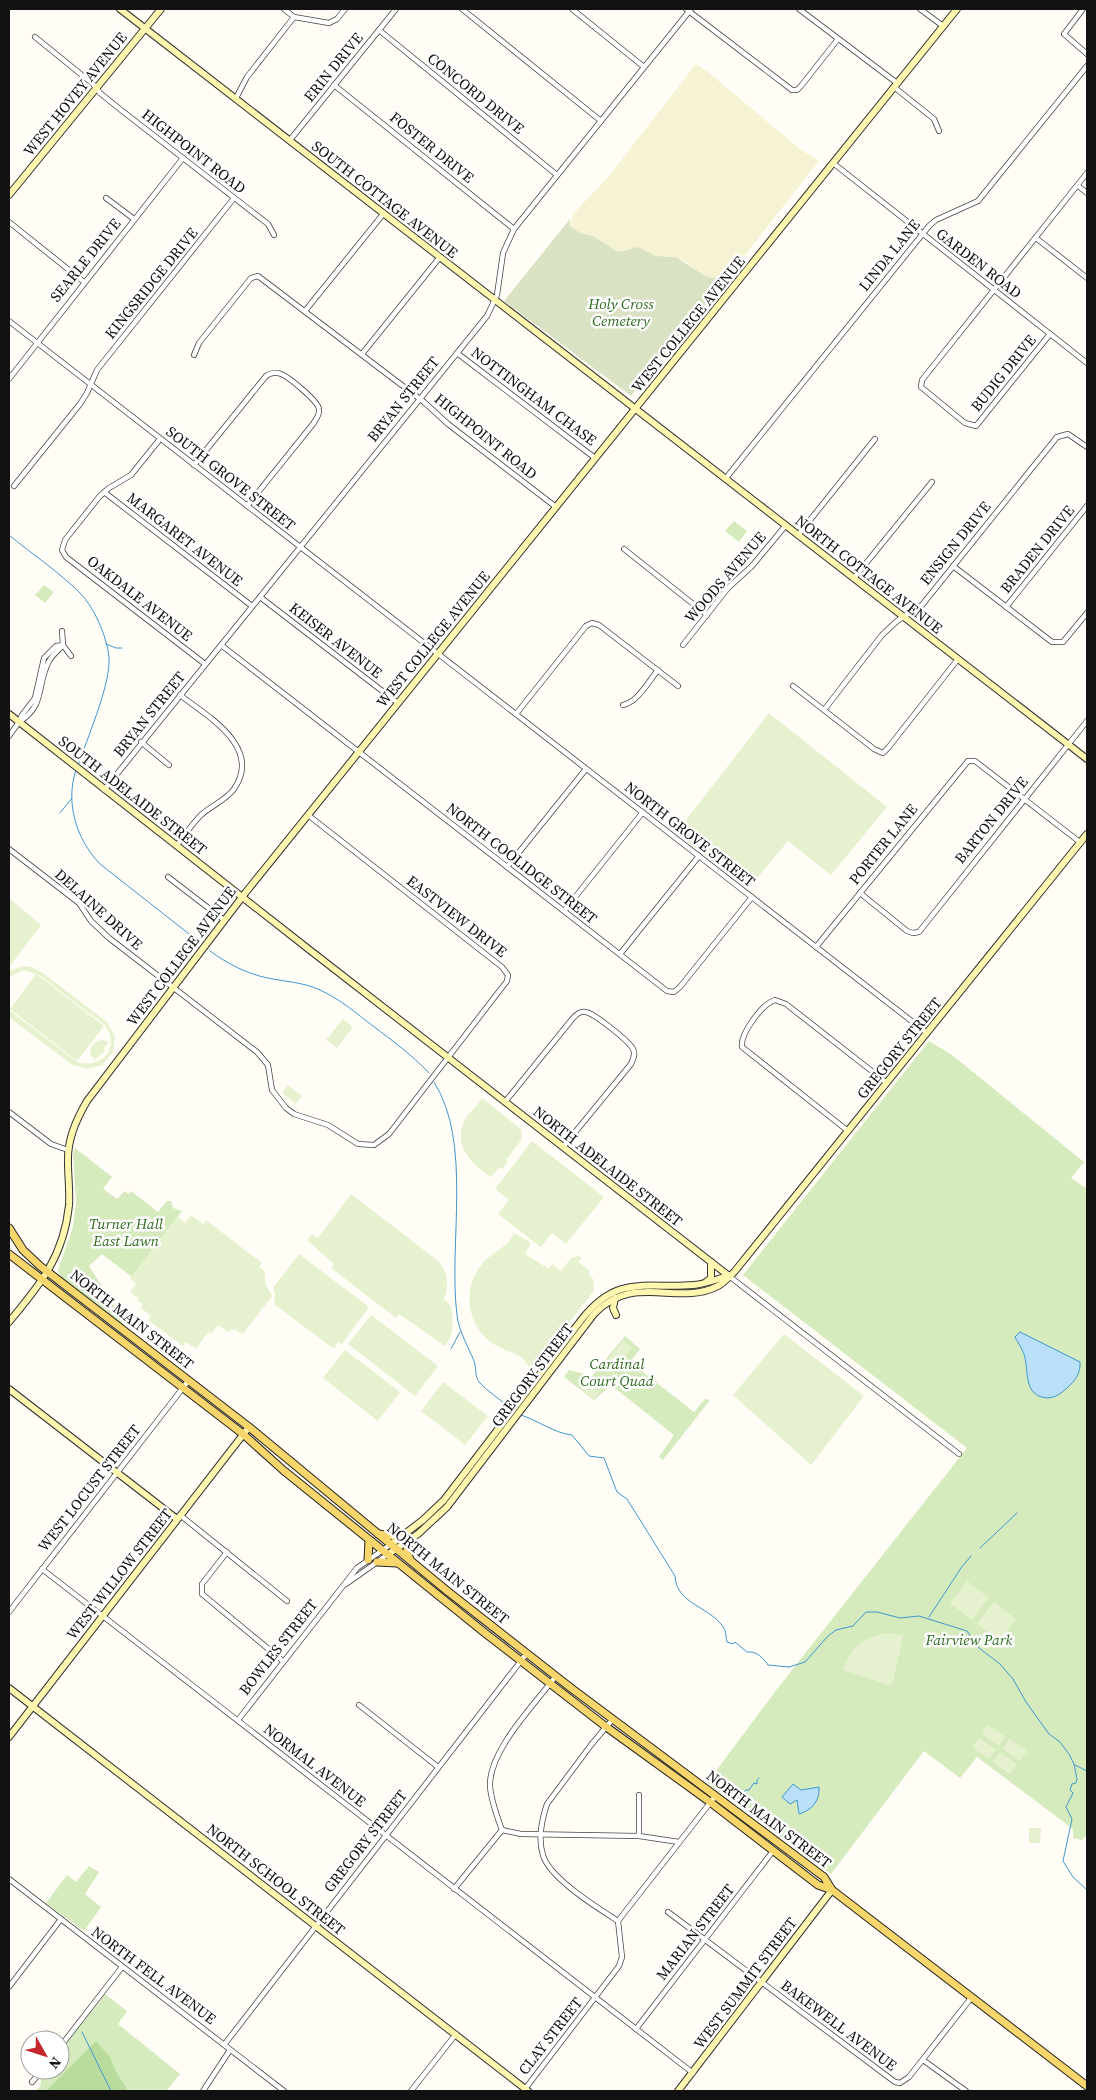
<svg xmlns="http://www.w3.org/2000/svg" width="1096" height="2100" font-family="'Source Serif 4',serif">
  <rect width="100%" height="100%" fill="#fffdf5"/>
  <path fill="#f6f3d4" d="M696,64L708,72L800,149L819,161L726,279L707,277L683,260L669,256H656L630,248L618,252L593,236L580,233L570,226L573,214L609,176Z"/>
  <g fill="#d5ebbd">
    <path d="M734,521L747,531L739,542L725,531Z"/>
    <path d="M44,585L54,592L45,603L35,595Z"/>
    <path d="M929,1041L952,1055L1084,1162L1071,1178L1087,1189V1835L1082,1840L1073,1838V1829L977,1757L960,1778L924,1751L831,1874L707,1783L777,1689L967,1448L743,1275Z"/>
    <path d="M75,1148L112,1177L103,1189L117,1199L125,1191L128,1194L131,1191L158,1212L167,1201H171L173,1208L182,1211L132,1277L102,1254L89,1266L124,1320L122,1324L60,1277L58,1270L73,1227L76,1201L73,1154Z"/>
    <path d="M625,1336L640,1349L630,1362L694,1412L705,1399L710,1400L663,1460L659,1457L674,1435L611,1385L594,1400L564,1377L569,1370L592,1376Z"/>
    <path d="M89,1866L99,1872L85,1894L101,1907L84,1931L46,1903L67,1875L76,1882Z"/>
    <path d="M105,1994L127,2011L118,2024L180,2074L166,2091H34L40,2087L42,2076L46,2070H60V2052Z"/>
  </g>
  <path fill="#b9dc9c" d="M96,2041L110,2057L115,2070L128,2091H46Z"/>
  <path fill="#d9e3c4" d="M570,219V226L580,233L593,236L618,252L638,247L656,256L676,257L707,277L726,279L631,396L504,301Z"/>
  <g fill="#e6f2cf">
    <path d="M769,713L887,807L831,875L788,841L748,889L676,833Z"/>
    <path d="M9,898L41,925L9,967Z"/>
    <path d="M23,966L31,967L43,973L107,1022L115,1037L113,1052L102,1065L91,1068H84L71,1064L9,1017V1010L77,1062C102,1069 121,1048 105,1025L39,975L24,970L9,977V971Z"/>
    <path d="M36,974L104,1026L77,1061L10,1009Z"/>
    <path d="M343,1019L353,1027L337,1048L326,1040Z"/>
    <path d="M102,1040L109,1042L103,1049L105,1051L95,1060C86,1052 91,1042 102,1040Z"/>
    <path d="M288,1085L302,1096L296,1104L282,1093Z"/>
    <path d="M482,1098L521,1129L522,1139L506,1160L508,1161L503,1169L500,1167L491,1177C470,1163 450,1143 467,1116C472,1110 478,1105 482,1098Z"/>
    <path d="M532,1141L604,1197L566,1244L552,1233L541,1247L498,1214L509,1200L495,1189Z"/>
    <path d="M351,1194L437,1260C448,1271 449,1285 444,1299L451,1306C454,1319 454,1336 445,1346L399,1314L396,1318L331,1268L334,1264L307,1240L312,1234L318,1238Z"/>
    <path d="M191,1215L203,1224L206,1220L262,1263L259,1267L265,1272V1283L272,1296L243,1334L234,1329L228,1332L218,1325L211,1334L208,1332L196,1349L186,1342L183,1346L148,1320L151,1316L141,1308L143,1305L137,1300L138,1298L130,1292L136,1284L130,1279L178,1217L185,1223Z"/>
    <path d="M514,1233L531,1243L525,1254L549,1269L552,1264L561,1271L571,1258L579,1256L582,1258L578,1262L589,1270V1275L593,1279L594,1291L532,1370C528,1366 523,1358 520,1356C508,1350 496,1348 486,1338C468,1321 464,1292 477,1271C484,1258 498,1251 508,1243C510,1241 512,1236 514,1233Z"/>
    <path d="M299,1254L369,1307L342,1344L338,1342L334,1349L274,1304L275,1293L273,1288Z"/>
    <path d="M371,1315L438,1366L415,1396L348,1344Z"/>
    <path d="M784,1334L864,1396L811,1465L733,1395Z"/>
    <path d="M623,1340L632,1348L619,1365L609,1358Z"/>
    <path d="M345,1350L400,1392L378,1421L323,1378Z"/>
    <path d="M587,1381L600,1392L594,1399L581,1389Z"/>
    <path d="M443,1382L488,1416L465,1445L421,1411Z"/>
    <path d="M967,1581L989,1598L972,1620L950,1603Z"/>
    <path d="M994,1602L1016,1619L1000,1641L977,1624Z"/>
    <path d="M891,1633L903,1636L893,1683L889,1685L843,1670C850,1647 866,1635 891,1633Z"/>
    <path d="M988,1725L1005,1737L999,1746L982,1734Z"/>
    <path d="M979,1738L996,1750L989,1759L972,1747Z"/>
    <path d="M1009,1739L1027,1751L1020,1761L1003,1749Z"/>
    <path d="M1000,1752L1017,1764L1010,1774L993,1762Z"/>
    <path d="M1029,1828H1041L1040,1843H1029Z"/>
  </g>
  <g fill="#b9e0f7" stroke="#3f96cf">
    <path d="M1020,1332L1080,1362C1081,1373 1075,1381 1067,1388C1059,1395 1052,1400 1042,1397C1025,1393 1028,1372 1025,1358C1024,1351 1018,1343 1015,1337Z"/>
    <path d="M793,1784L801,1790L819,1787C820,1801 812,1810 799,1814L797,1800L790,1804L782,1797Z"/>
  </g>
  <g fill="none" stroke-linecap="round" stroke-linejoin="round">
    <g stroke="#3f96cf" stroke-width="1">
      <path d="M9,535C32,554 59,572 80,593C95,608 110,643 109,663C108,691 87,738 78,766"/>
      <path d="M106,644L116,648H122"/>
      <path d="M76,770C65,802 76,839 100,864L198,941"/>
      <path d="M60,813L72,798"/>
      <path d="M210,951C228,964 247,974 268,978C286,982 303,982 320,990C340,999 356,1013 373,1026C393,1041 412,1055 429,1073"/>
      <path d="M434,1082C473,1143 448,1244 457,1315C459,1332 468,1346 474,1361C477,1369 474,1376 480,1383C488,1392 500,1399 509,1407"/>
      <path d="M451,1349L460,1332"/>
      <path d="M521,1415C539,1421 554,1433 572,1435L589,1456L604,1458L617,1492L627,1499L675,1576C676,1605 713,1607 725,1630C726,1633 726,1639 727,1642L733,1644L735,1642L747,1652C757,1651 763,1658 768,1665L789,1667L805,1662L828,1636L836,1630L853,1626L866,1612H877L900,1618L919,1616L967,1631L979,1648L1000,1664L1013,1679L1026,1702L1049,1734L1060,1742L1069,1754L1074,1764L1077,1779L1076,1783L1072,1784L1070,1790L1073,1793L1066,1807L1072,1819L1063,1861L1073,1877L1087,1890"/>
      <path d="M980,1548L1017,1513"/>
      <path d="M929,1617L961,1568L971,1556"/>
      <path d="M1075,1765L1087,1771"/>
      <path d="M731,1797L737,1798L746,1790H749L754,1783L757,1784V1780L759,1778"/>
      <path d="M82,2032L111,2091"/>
    </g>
    <g stroke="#444" stroke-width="6">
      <g id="street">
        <path d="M284,9L294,17L329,23L337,19L345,9"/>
        <path d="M462,9L601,121"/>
        <path d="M572,9L644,67"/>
        <path d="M686,9L792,90H797L801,86L838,39"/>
        <path d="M799,9L897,83"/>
        <path d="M920,9L943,26"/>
        <path d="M1083,9L1064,34L1087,54"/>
        <path d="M379,30L557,175"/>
        <path d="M35,37L93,84L100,93L121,110L268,224L274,235"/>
        <path d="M334,85L514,229"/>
        <path d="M894,87L934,119L939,131"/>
        <path d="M236,98L247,77L294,17"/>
        <path d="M290,140L396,9"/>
        <path d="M833,163L1087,363"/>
        <path d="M1078,186L1087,193"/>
        <path d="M106,198L134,219"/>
        <path d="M9,222L84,282"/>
        <path d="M1036,238L1087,278"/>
        <path d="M305,311L384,213"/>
        <path d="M9,321L927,1033"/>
        <path d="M1050,334L976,426L965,423L921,387L922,380L1087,173"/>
        <path d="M457,353L595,458"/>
        <path d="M362,354L440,257"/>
        <path d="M194,355L199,343L251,278L258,276L424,402L448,424L556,507"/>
        <path d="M9,379L183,158"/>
        <path d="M160,439L131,475L109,488L99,497L65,540L62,550L66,557L205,664"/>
        <path d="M194,465L266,376C270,373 276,372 281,374C289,377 318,401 319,409C320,415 316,419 313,424L247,506"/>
        <path d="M726,478L929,226L936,220L978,201L1087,66"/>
        <path d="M14,486L80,404L87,393L97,370L234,198"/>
        <path d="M104,492L252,606"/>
        <path d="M798,535L875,439"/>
        <path d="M624,549L707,615"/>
        <path d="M953,566L1052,642H1063L1087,613"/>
        <path d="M854,578L932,482"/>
        <path d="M260,597L398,703"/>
        <path d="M1006,607L1087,506"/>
        <path d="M62,631L63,645L71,656"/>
        <path d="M63,645C58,651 51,656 48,663C37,686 45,706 19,722L22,715L35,698L44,658L56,646Z"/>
        <path d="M221,645L667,991L674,992L680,987L752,897"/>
        <path d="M683,645L728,588L752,566L786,525"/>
        <path d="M793,686L874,749L883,753L888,748L958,659"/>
        <path d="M623,705C638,702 648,682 658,670"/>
        <path d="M824,710L882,635L897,621L922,605L1057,437L1068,434L1087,447"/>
        <path d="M516,714L586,626L592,623L599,625L678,686"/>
        <path d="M9,736L19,722"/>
        <path d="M141,742L169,765"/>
        <path d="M104,790L487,316L497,295L503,253L514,229L691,9"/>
        <path d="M177,845C185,835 192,824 201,815C211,806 226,800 234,789C263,747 207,716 180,695"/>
        <path d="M9,849L79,903L91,921L109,938L257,1052L268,1065L272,1090L286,1108L294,1114L328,1125L358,1144L374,1145L389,1134L507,981L508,975L502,967L308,815"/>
        <path d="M507,867L586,769"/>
        <path d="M168,877L224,920"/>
        <path d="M860,893L907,931L913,933L919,932L1087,721"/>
        <path d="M564,911L643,812"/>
        <path d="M816,947L968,761H975L1081,843"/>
        <path d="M620,954L699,856"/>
        <path d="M505,1102L573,1018C577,1014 580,1011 586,1012C595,1014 629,1041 633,1049C636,1054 633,1059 631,1064L563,1147"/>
        <path d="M9,1112L51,1144L68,1150"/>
        <path d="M848,1131L742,1047C740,1034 762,1004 775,1000L786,1004L887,1083"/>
        <path d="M729,1276L959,1454"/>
        <path d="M180,1515L287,1601"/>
        <path d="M227,1552L202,1584V1594L283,1661"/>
        <path d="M42,1569L693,2073"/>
        <path d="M346,1584L387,1555"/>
        <path d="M9,1612L189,1380"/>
        <path d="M359,1705L438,1767"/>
        <path d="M238,1720L357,1568L390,1545"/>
        <path d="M612,1720L591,1745L547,1804C542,1819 538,1840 543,1855C549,1878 598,1908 618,1921"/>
        <path d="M502,1830L521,1834L639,1836L679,1842"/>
        <path d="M639,1836V1795"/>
        <path d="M9,1879L284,2091"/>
        <path d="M454,1889L502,1830C497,1816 491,1801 490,1786C489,1750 535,1704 556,1676"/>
        <path d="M668,1912L895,2082L900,2083L909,2077L971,1998"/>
        <path d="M9,1987L61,1919"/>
        <path d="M636,2029L773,1851"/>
        <path d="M224,2045L527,1653"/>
        <path d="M60,2047L122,1967"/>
        <path d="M923,2060L966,2091"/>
        <path d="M32,2082L42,2070"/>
        <path d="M525,2089L619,1966L622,1957L618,1921L713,1799"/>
        <path d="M203,2091L230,2050"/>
        <path d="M411,2091L456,2034"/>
      </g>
    </g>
    <g stroke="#333" stroke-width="8">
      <g id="secondary">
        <path d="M120,9L1087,759"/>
        <path d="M9,195L161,9"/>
        <path d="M9,714L311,951L729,1276"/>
        <path d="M706,1282L711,1278V1262"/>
        <path d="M615,1298L613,1308L616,1315"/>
        <path d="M9,1322C40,1285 64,1256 69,1205C70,1191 68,1177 68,1163C67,1140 76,1120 87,1101L246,892L957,9"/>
        <path d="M9,1389L177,1519"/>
        <path d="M390,1545L423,1520L444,1500L582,1319C618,1274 645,1289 694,1285C706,1284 717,1279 728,1276"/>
        <path d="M387,1555L418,1534L447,1507L594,1314C634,1272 677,1307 718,1286C724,1283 730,1276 735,1271L1087,834"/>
        <path d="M9,1688L528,2091"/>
        <path d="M9,1737L249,1427"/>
        <path d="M678,2091L832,1890"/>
      </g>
    </g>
    <g stroke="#222" stroke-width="9">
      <g id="primary">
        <path d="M9,1228L23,1250L40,1266L249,1427L446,1590L571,1688L824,1877L832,1890"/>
        <path d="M9,1254L243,1434L283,1470L485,1633L605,1726L710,1802L818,1885L832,1890L1087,2086"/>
        <path d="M378,1534L401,1537"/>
        <path d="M368,1560L369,1540"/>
        <path d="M410,1560L407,1550L411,1539"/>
        <path d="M377,1562L397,1563"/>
      </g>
    </g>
    <use href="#street" stroke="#fff" stroke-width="4.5"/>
    <use href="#secondary" stroke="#fff6b0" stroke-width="6"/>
    <use href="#primary" stroke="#f9d66b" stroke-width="7"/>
  </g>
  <g text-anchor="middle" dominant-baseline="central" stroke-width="5" stroke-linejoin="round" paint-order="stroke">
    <g font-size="15" fill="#111" stroke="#fff">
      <text transform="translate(333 67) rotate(-51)">ERIN DRIVE</text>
      <text transform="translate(476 93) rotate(39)">CONCORD DRIVE</text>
      <text transform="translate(75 94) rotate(-51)">WEST HOVEY AVENUE</text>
      <text transform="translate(432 147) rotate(39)">FOSTER DRIVE</text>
      <text transform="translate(194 151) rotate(38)">HIGHPOINT ROAD</text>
      <text transform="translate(385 199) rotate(38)">SOUTH COTTAGE AVENUE</text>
      <text transform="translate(889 255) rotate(-51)">LINDA LANE</text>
      <text transform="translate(85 260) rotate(-51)">SEARLE DRIVE</text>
      <text transform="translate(979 263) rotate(38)">GARDEN ROAD</text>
      <text transform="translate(151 283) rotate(-51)">KINGSRIDGE DRIVE</text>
      <text transform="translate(688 324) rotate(-51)">WEST COLLEGE AVENUE</text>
      <text transform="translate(1003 373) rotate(-51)">BUDIG DRIVE</text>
      <text transform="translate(534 396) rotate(37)">NOTTINGHAM CHASE</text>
      <text transform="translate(403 399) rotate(-51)">BRYAN STREET</text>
      <text transform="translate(486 436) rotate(39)">HIGHPOINT ROAD</text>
      <text transform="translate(231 478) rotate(38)">SOUTH GROVE STREET</text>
      <text transform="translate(185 539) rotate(38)">MARGARET AVENUE</text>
      <text transform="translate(955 543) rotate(-51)">ENSIGN DRIVE</text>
      <text transform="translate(1037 549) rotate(-51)">BRADEN DRIVE</text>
      <text transform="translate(869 574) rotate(38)">NORTH COTTAGE AVENUE</text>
      <text transform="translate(725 577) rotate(-49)">WOODS AVENUE</text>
      <text transform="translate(140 598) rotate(38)">OAKDALE AVENUE</text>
      <text transform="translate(433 639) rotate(-51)">WEST COLLEGE AVENUE</text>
      <text transform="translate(336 640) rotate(38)">KEISER AVENUE</text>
      <text transform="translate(149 714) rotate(-51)">BRYAN STREET</text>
      <text transform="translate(133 795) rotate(38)">SOUTH ADELAIDE STREET</text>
      <text transform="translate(991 820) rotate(-51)">BARTON DRIVE</text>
      <text transform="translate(690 834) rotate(38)">NORTH GROVE STREET</text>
      <text transform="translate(883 844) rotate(-51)">PORTER LANE</text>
      <text transform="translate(522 863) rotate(38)">NORTH COOLIDGE STREET</text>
      <text transform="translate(99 909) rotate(42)">DELAINE DRIVE</text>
      <text transform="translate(457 916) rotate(38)">EASTVIEW DRIVE</text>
      <text transform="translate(181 956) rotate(-53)">WEST COLLEGE AVENUE</text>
      <text transform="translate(899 1048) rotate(-51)">GREGORY STREET</text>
      <text transform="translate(608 1166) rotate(38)">NORTH ADELAIDE STREET</text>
      <text transform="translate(132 1319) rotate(38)">NORTH MAIN STREET</text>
      <text transform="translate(532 1375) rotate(-53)">GREGORY STREET</text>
      <text transform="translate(89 1488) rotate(-52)">WEST LOCUST STREET</text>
      <text transform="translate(448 1573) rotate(39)">NORTH MAIN STREET</text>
      <text transform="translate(119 1574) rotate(-52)">WEST WILLOW STREET</text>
      <text transform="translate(278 1647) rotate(-52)">BOWLES STREET</text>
      <text transform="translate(315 1765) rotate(38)">NORMAL AVENUE</text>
      <text transform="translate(769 1819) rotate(37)">NORTH MAIN STREET</text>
      <text transform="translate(365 1841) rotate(-52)">GREGORY STREET</text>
      <text transform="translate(276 1879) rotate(38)">NORTH SCHOOL STREET</text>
      <text transform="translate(695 1932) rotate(-52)">MARIAN STREET</text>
      <text transform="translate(154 1975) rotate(37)">NORTH FELL AVENUE</text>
      <text transform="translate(745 1983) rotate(-53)">WEST SUMMIT STREET</text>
      <text transform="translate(839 2025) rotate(37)">BAKEWELL AVENUE</text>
      <text transform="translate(550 2036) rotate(-52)">CLAY STREET</text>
    </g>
    <g font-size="15" font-style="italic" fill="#2f6b1f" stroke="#fff">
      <text x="621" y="303">Holy Cross<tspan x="621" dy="17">Cemetery</tspan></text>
      <text x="126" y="1223">Turner Hall<tspan x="126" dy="17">East Lawn</tspan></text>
      <text x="617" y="1363">Cardinal<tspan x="617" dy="17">Court Quad</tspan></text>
      <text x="969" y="1639">Fairview Park</text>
    </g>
  </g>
  <rect width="1096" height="2100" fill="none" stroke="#111111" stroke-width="20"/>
  <g transform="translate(45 2055) rotate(129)"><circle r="24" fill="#ffffff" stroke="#a0a0a0"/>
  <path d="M0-4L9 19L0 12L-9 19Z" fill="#c4262e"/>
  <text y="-8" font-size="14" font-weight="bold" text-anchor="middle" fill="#111111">N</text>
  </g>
</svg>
